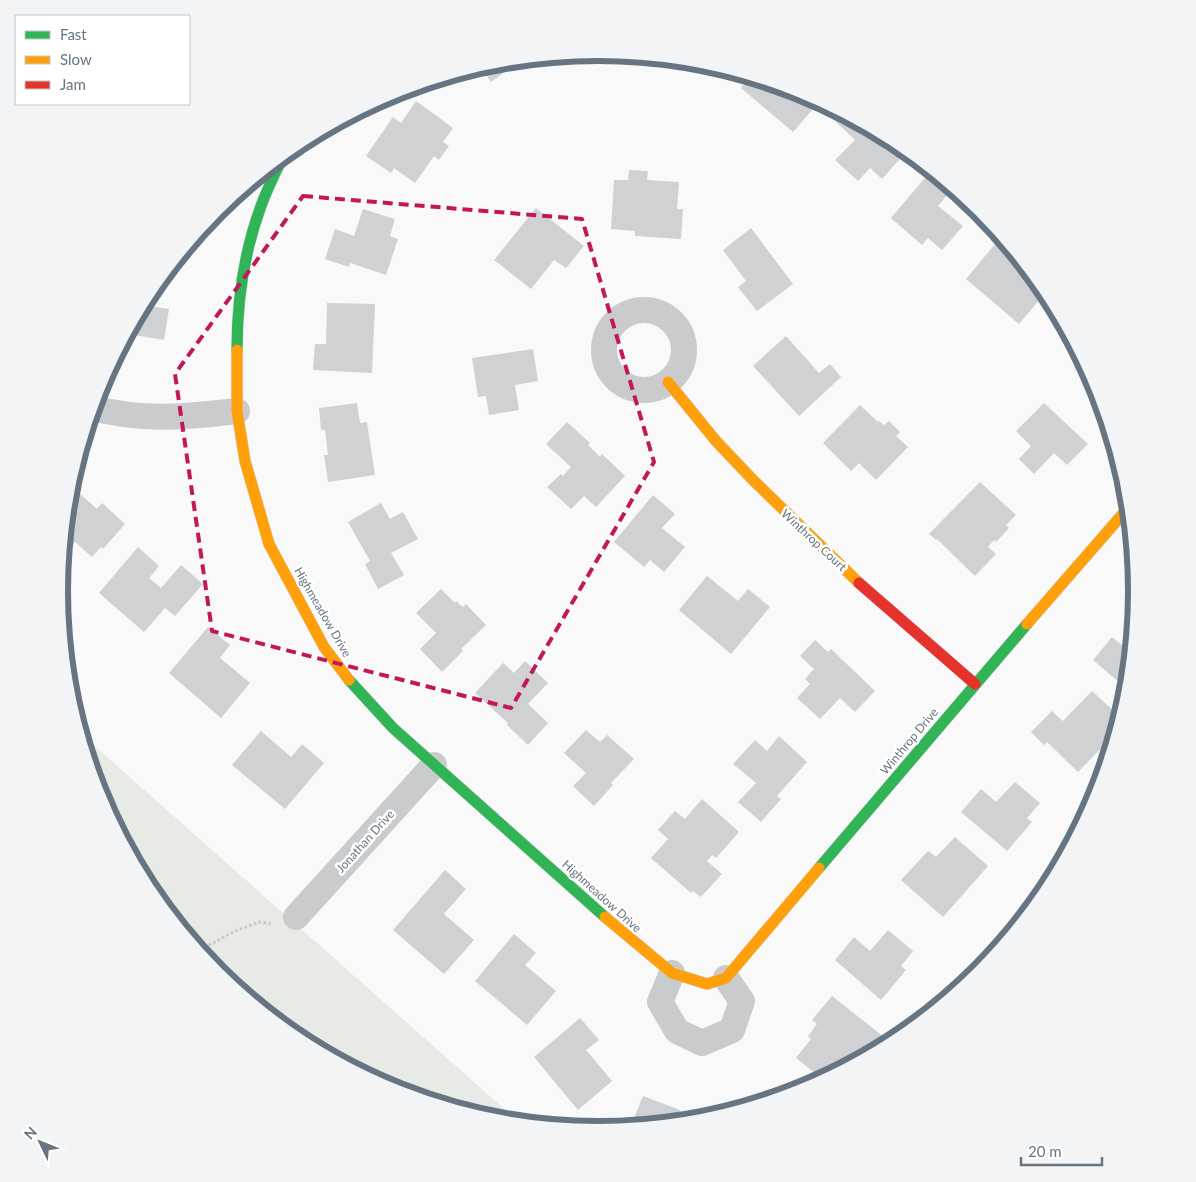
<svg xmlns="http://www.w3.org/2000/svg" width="1196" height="1182" font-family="Lato,sans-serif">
  <rect width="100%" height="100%" fill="#f9f9f9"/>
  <path fill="#e8eae6" d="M81,734L519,1122L493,1119L392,1088L299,1039L217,972L150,890L100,797Z"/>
  <g fill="#cfd1d2">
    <path d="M513,61L516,64L491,82L481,67L493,63Z"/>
    <path d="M750,77L804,94L819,102L793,132L741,88Z"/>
    <path d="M416,101L453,128L443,142L449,146L439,160L434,156L415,183L394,168L391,173L366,156L393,117L401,123Z"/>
    <path d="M841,113L897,143L907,151L882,179L870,168L858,181L835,160L855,140L834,120Z"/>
    <path d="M629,170L648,171L647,180L679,182L677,209H683L681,239L635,236V231L611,229L614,180H628Z"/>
    <path d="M930,172L951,190L938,206L963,226L942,250L928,238L922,245L891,218Z"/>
    <path d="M536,208L584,246L566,268L554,260L531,289L494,260Z"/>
    <path d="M363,209L395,219L390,236L398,239L386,275L350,263L349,267L325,259L335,229L354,236Z"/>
    <path d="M751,228L793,284L757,311L738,287L746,281L723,250Z"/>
    <path d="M1001,237L1046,292L1019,324L966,279Z"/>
    <path d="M327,303L375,304L372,373L313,370L315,344H326Z"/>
    <path d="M143,305L169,309L164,340L134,335L135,330H130Z"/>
    <path d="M786,336L819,373L830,364L841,377L799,416L753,366Z"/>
    <path d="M533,349L538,381L515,385L519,410L489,415L486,396L478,397L472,358Z"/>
    <path d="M1090,374L1096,385L1100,400L1082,382Z"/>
    <path d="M357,403L360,423L367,422L375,475L328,482L324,455H328L325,430H321L319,408Z"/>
    <path d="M1044,403L1088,444L1067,465L1054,453L1034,474L1019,459L1031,446L1016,431Z"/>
    <path d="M860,405L878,422L879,421L884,425L889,421L900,432L896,436L908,447L876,480L859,463L851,471L823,443Z"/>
    <path d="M567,422L590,443L588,445L600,457L602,454L625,476L596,507L584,496L571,509L547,487L561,474L563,476L571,467L546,444Z"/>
    <path d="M980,482L1016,515L1006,525L1009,528L996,542L994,540L988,547L996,554L975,576L937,539L936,540L929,534Z"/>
    <path d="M70,485L97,509L102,503L125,524L103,549L101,547L92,557L75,542L65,554L63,552Z"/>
    <path d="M653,495L675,514L662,528L685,547L664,572L650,560L644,567L614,542Z"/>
    <path d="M381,503L390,519L403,512L418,539L391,553L404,575L378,589L365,564L370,561L348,522Z"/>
    <path d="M138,547L159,566L149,578L161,588L181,565L203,584L175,616L165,608L144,632L99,593Z"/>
    <path d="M707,576L738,601L748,589L770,607L731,654L679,610Z"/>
    <path d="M441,589L455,603L456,601L463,607L466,604L486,625L461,649L463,651L442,672L420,649L436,633L416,613Z"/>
    <path d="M208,627L230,645L220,658L250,683L221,718L169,673Z"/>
    <path d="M1112,637L1128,650L1131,647L1127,689L1093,660Z"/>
    <path d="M815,640L828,652L831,649L875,691L855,712L840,698L820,719L797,698L810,684L805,679L814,669L800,656Z"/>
    <path d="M525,661L548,683L528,704L548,723L528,745L507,725L508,723L475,693L503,663L514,673Z"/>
    <path d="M1092,691L1120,717L1115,734L1078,772L1047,742L1044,745L1031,732L1052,711L1063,721Z"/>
    <path d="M586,730L600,742L607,735L634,759L611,783L613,785L594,806L573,786L586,773L564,753Z"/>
    <path d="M261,731L291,757L302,744L324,763L285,809L232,765Z"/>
    <path d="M779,736L807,762L777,796L781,799L761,822L738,802L756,783L733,764L755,740L767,751Z"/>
    <path d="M1015,782L1040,803L1027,818L1032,822L1007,851L961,812L981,789L996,802Z"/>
    <path d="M702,799L739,832L716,858L712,855L707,861L722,874L701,897L693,891L691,893L651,858L668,839L658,830L675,811L685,819Z"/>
    <path d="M955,837L988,866L943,917L901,880L928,851L936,857Z"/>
    <path d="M445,870L466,889L444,914L474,940L444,974L393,930Z"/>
    <path d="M888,930L913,951L901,966L906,970L881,1000L835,960L854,937L870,951Z"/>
    <path d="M514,934L536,953L525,965L556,991L527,1025L475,981Z"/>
    <path d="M832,996L884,1037L872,1052L848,1065L840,1059L822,1079L796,1058L811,1039L808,1036L817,1024L812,1020Z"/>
    <path d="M580,1018L599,1040L586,1050L612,1081L578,1110L534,1057Z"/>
    <path d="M796,1088L797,1091L768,1100L767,1098Z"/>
    <path d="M643,1096L680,1110L678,1117L688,1121L631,1126Z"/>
    <path d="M757,1097L759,1102L722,1113L721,1110Z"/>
  </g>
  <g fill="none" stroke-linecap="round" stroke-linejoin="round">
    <g stroke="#d5d6d7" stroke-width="12">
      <g id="fast">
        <path d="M237,350C237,301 244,252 261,206C267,189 276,172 283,156"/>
        <path d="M349,680L393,728L605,917"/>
        <path d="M819,868L1027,624"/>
      </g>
    </g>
    <g stroke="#d5d6d7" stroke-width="12">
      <g id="slow">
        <path d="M237,350V411L245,461L269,544L324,647L349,680"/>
        <path d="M668,382L716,441L753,480L859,583"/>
        <path d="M1027,624L1128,508"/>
        <path d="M605,917L672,973L707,984L726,978L819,868"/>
      </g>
    </g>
    <g stroke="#d5d6d7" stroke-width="12">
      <path id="jam" d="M859,583L975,684"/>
    </g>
    <path stroke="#c8c9ca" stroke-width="3" stroke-dasharray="2.5 2.5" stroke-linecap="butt" d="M200,950L235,931L259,922L272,924"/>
    <g stroke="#cacbcc" stroke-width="26">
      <circle cx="644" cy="350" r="40"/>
      <path d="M93,408C141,421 188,417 237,411"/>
      <path d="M296,917L434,765"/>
      <path d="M672,973L660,1002L677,1031L702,1043L732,1030L742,1001L726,978"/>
    </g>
    <use href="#fast" stroke="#30b455" stroke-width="11"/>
    <use href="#slow" stroke="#ff9f0a" stroke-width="11"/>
    <use href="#jam" stroke="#e5322d" stroke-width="11"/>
  </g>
  <path fill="none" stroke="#c2185b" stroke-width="4" stroke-dasharray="10 6" stroke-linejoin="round" d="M303,196L582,219L654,462L511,708L212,631L175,374Z"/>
  <g text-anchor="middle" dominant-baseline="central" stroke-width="5" stroke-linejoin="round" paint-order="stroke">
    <g font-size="12" fill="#667581" stroke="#fff">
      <text transform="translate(814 540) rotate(43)">Winthrop Court</text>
      <text transform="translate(323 612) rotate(60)">Highmeadow Drive</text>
      <text transform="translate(909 741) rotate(-50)">Winthrop Drive</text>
      <text transform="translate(365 841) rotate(-48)">Jonathan Drive</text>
      <text transform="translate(602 896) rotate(42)">Highmeadow Drive</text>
    </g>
  </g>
  <path d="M0 0H1196V1182H0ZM68 591a530 530 0 1 1 1060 0a530 530 0 1 1-1060 0Z" fill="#f3f4f5" fill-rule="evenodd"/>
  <path fill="none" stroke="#667581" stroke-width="6" d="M68 591a530 530 0 1 1 1060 0a530 530 0 1 1-1060 0Z"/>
  <rect x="15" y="15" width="175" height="90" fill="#ffffff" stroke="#c2c8cd"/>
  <rect x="25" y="31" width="25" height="8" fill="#30b455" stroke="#c2c8cd"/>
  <text x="60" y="40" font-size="15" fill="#667581">Fast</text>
  <rect x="25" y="56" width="25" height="8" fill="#ff9f0a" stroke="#c2c8cd"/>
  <text x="60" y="65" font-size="15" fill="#667581">Slow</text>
  <rect x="25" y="81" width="25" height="8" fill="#e5322d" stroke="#c2c8cd"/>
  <text x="60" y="90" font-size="15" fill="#667581">Jam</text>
  <g transform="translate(40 1142) rotate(313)" stroke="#ffffff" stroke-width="4" paint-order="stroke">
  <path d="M0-4L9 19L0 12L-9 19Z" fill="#667581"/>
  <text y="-8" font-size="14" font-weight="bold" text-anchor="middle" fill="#667581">N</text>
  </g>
  <path d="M1021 1157v8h81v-8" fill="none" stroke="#667581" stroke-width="2.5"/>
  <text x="1028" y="1157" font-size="15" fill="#667581" stroke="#ffffff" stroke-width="4" paint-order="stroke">20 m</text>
</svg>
